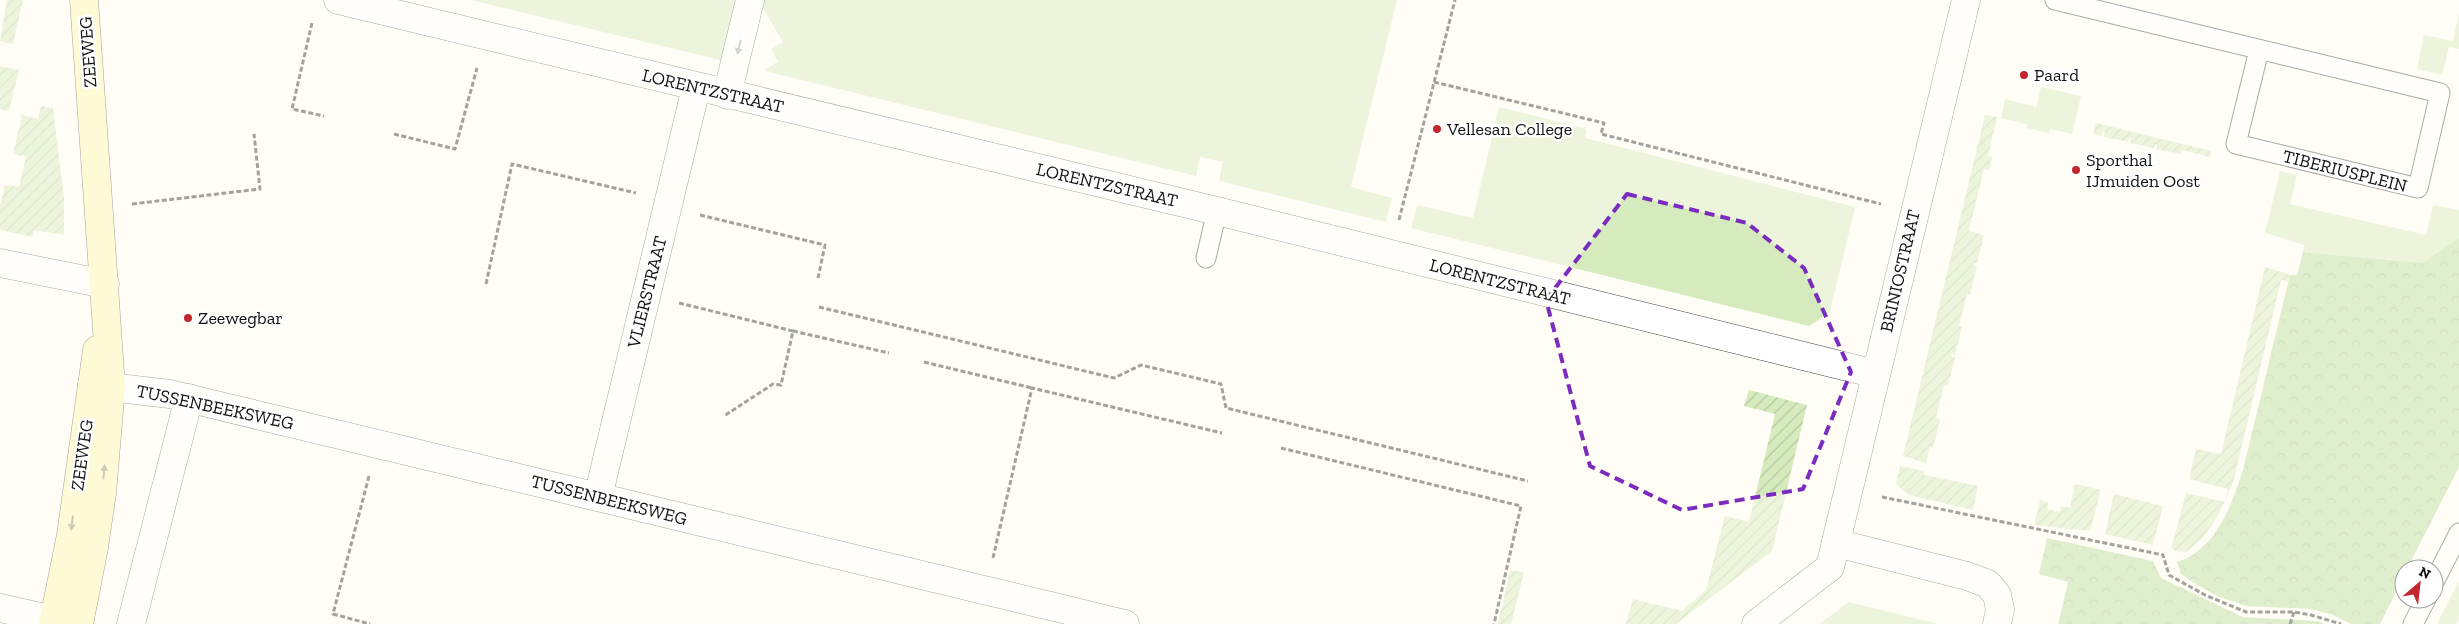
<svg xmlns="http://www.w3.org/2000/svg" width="2459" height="624" font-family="'Zilla Slab',serif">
  <defs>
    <pattern id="forest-crowns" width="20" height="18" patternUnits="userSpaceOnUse" patternTransform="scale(1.25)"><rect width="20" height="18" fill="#b9dc9c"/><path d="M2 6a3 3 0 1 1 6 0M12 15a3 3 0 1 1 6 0" fill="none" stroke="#9ebc85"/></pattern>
    <pattern id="garden-furrows" width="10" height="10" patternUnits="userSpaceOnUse" patternTransform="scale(1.25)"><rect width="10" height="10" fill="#d5ebbd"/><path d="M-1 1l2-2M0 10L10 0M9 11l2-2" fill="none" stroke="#b6c8a1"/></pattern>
  </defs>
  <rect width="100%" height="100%" fill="#fffdf5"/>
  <g fill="#d5ebbd">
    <path d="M471,0H740L724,61Z"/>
    <path d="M762,0H1397L1351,187L1392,198L1386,222L1219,181L1223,162L1200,157L1196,176L765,71L766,69L778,62L771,49L783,42L761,5Z"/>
    <path d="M2459,13V49L2449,47L2442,75L2417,69L2424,35L2453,41Z"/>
    <path d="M2041,87L2081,96L2072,134L2050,129L2049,133L2027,128V124L2001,118L2005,99L2036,107Z"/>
    <path d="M1499,107L1587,129L1585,138L1855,207L1830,312L1809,326L1411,228L1417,205L1473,218Z"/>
    <path d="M2280,171L2297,175L2290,204L2426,235L2433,205L2459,210V238L2422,263L2303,252L2304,245L2265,233Z"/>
    <path d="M2459,581V619L2456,624H2437Z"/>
    <path d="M1849,602L1939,624H1819Z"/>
  </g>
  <g fill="url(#forest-crowns)">
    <path d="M2459,238V467L2407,569H2404V576L2380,624H2351L2333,615L2311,609L2246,606L2217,596L2191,581L2181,574L2177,562C2216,550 2231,506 2243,470L2290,275H2297L2303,252L2422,263Z"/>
    <path d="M2047,538L2153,561L2161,578L2243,617L2317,621L2324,624H2058L2068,582L2039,574Z"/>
  </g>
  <g fill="url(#garden-furrows)">
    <path d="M7,0H23L13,44L0,41Z"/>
    <path d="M0,66L19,70L9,111L0,109Z"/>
    <path d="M41,106L53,108L64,198V235L34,230L33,237L0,230V206L5,185L19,187L26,157L13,154L22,115L38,119Z"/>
    <path d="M1985,115L1997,117L1988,156L1992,157L1989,170L1984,169L1969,231L1984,235L1977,263H1974L1973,265L1977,266L1970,294H1967L1959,326L1962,327L1955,355L1952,354L1951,356L1955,358L1948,386L1944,385L1936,418L1940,420L1933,448L1930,447L1926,463L1903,456Z"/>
    <path d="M2096,123L2211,151L2210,157L2182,150L2181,154L2156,149L2157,145L2155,144L2154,148L2130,143L2131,138H2129L2128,142L2104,137L2105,132L2103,131L2101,136L2093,134Z"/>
    <path d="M2265,267L2290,275L2288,281L2281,280L2234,479C2227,501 2208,539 2187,551C2182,553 2176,551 2171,549L2186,493L2225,502L2228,489L2189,479L2196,449L2221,454Z"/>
    <path d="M1749,390L1807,405L1772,551L1676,624H1626L1633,599L1682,611L1706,590L1725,516L1749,522L1775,414L1744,406Z"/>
    <path d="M1900,466L1924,471V475L1978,486L1973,510L1909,495L1896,484Z"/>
    <path d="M2075,484L2101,490L2090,531L2034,525L2040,500L2049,503L2047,509L2060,512L2061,506L2070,508Z"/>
    <path d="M2114,494L2163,506L2153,545L2105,534Z"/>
    <path d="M1510,570L1524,572L1511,624H1498Z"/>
  </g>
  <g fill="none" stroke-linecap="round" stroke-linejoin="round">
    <g stroke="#444" stroke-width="21">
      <g id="lane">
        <path d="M2055,0L2440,93L2418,188L2236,144L2259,50"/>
        <path d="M1206,258L1217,211"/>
        <path d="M2434,582L2459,533"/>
        <path d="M2413,624L2426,599"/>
      </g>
    </g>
    <g stroke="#444" stroke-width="29">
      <g id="street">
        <path d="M338,0L1217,211L1876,374"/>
        <path d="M727,95L750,0"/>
        <path d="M0,263L105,284"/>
        <path d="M92,385L170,394L1125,624"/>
        <path d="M598,497L696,88"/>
        <path d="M1836,543L1967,576L1988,584L1997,595L2000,609L1997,624"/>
        <path d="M0,608L71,624"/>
        <path d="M131,624L189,398"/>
        <path d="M1756,624L1830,567L1966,0"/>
      </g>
    </g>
    <g stroke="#333" stroke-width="29">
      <g id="secondary">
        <path d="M53,624L71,535L97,350"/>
        <path d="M79,624L94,547L102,493L111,387L84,0"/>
      </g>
    </g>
    <g stroke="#333" stroke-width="3" stroke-dasharray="5 2.5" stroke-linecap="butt">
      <path d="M312,23L292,109L324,116"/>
      <path d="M1434,82L1604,123L1601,134L1881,204"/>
      <path d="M394,134L455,149L477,68"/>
      <path d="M132,204L260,189L254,134"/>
      <path d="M700,215L825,245L818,278"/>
      <path d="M1399,220L1455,0"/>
      <path d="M486,284L512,164L636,193"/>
      <path d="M679,303L793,331L781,385L773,384L724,416"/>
      <path d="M819,307L1114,378L1141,365L1221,384L1226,408L1528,481"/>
      <path d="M793,331L889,353"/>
      <path d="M924,362L1032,388"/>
      <path d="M1281,448L1521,506L1494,624"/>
      <path d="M369,476L333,614L370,624"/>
      <path d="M1882,497L2163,555L2169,575L2205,595L2246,612H2294L2311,615L2341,624"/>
      <path d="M993,558L1032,388L1222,433"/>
      <path d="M2290,624L2294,612"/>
    </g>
    <use href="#lane" stroke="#fff" stroke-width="19"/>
    <use href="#street" stroke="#fff" stroke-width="28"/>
    <use href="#secondary" stroke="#fff6b0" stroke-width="28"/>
  </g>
  <defs><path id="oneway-solid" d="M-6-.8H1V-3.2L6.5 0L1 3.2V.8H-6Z" transform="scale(1.25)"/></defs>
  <use fill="#a0a0a0" href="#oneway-solid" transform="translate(739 47) rotate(104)"/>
  <g fill="#948f68">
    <use href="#oneway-solid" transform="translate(104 472) rotate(-85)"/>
    <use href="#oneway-solid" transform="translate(72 523) rotate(97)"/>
  </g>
  <path d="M0 0H2459V624H0ZM1627,194L1747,223L1804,268L1851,372L1803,489L1682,510L1590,466L1546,300Z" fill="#fffdf5" fill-opacity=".55" fill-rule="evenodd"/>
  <path fill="none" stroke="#7b2cbf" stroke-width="4" stroke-dasharray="10 6" stroke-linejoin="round" d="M1627,194L1747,223L1804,268L1851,372L1803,489L1682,510L1590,466L1546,300Z"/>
  <g fill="#c4262e" stroke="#fff" stroke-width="2">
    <circle cx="2024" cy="75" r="5"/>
    <circle cx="1437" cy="129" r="5"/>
    <circle cx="2076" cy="170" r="5"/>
    <circle cx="188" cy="318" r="5"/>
  </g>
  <g text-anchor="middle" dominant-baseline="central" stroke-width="5" stroke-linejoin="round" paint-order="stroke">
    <g font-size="18" fill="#111" stroke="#fff">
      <text transform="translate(88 52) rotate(-94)">ZEEWEG</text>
      <text transform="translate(713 91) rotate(13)">LORENTZSTRAAT</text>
      <text transform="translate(2345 171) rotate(14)">TIBERIUSPLEIN</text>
      <text transform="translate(1107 185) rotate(13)">LORENTZSTRAAT</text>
      <text transform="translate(1900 271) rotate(-77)">BRINIOSTRAAT</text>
      <text transform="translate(1500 282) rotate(14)">LORENTZSTRAAT</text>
      <text transform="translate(647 292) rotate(-76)">VLIERSTRAAT</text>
      <text transform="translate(215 407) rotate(12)">TUSSENBEEKSWEG</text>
      <text transform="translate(82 455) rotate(-82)">ZEEWEG</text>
      <text transform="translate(609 500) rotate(14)">TUSSENBEEKSWEG</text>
    </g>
    <g font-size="18" fill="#111" stroke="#fff" text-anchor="start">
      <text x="2034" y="75">Paard</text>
      <text x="1447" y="129">Vellesan College</text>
      <text x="2086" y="160">Sporthal<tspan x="2086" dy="21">IJmuiden Oost</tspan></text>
      <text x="198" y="318">Zeewegbar</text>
    </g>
  </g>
  <g transform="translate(2419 584) rotate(28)"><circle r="24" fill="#ffffff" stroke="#a0a0a0"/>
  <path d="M0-4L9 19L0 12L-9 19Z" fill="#c4262e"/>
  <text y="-8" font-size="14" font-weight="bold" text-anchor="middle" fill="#111111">N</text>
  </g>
</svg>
